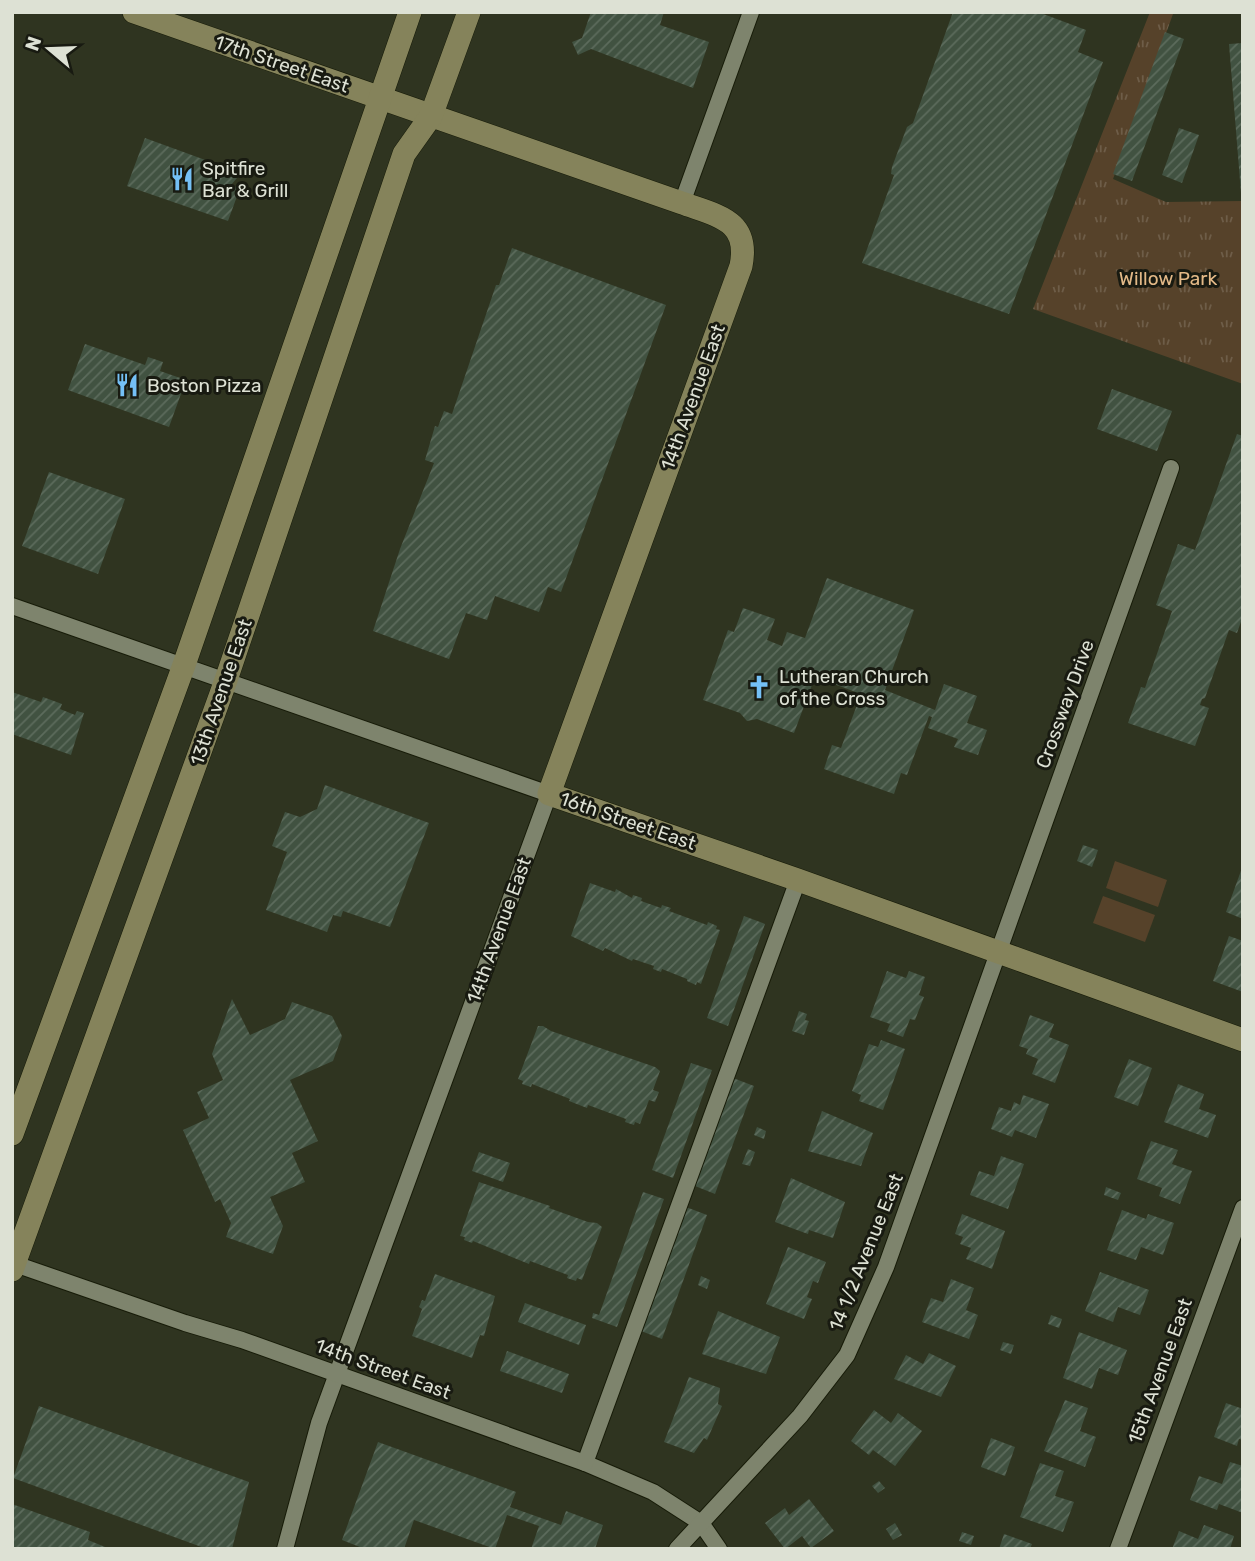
<svg xmlns="http://www.w3.org/2000/svg" width="1255" height="1561" font-family="Rubik,sans-serif">
  <defs>
    <pattern id="park-tufts" width="24" height="20" patternUnits="userSpaceOnUse" patternTransform="scale(1.75)"><rect width="24" height="20" fill="#56422a"/><path d="M3 7l-1-3M5 7V3M7 7l1-3M15 17l-1-3M17 17v-4M19 17l1-3" fill="none" stroke="#6e5d48"/></pattern>
    <pattern id="building-hatch" width="6" height="6" patternUnits="userSpaceOnUse" patternTransform="scale(1.75)"><rect width="6" height="6" fill="#415241"/><path d="M-1 1l2-2M0 6l6-6M5 7l2-2" fill="none" stroke="#5c6b5c"/></pattern>
  </defs>
  <rect width="100%" height="100%" fill="#2f3420"/>
  <g fill="#56422a">
    <path d="M1115,861L1167,880L1158,907L1106,888Z"/>
    <path d="M1103,896L1155,915L1145,942L1093,923Z"/>
  </g>
  <path fill="url(#park-tufts)" d="M1150,12L1173,14L1113,179L1166,202L1243,201V384L1033,309Z"/>
  <g fill="url(#building-hatch)">
    <path d="M591,12H664L660,25L709,42L693,88L591,49L578,55L572,42L582,38Z"/>
    <path d="M953,12H1038L1086,30L1078,52L1103,62L1009,314L862,263L894,175L891,174L892,167L907,127L913,123Z"/>
    <path d="M1165,32L1184,39L1132,181L1113,174Z"/>
    <path d="M1243,43V193H1241L1229,44Z"/>
    <path d="M1179,128L1199,135L1182,183L1162,175Z"/>
    <path d="M145,138L219,165L223,162L237,178L231,185L240,188L228,221L127,186Z"/>
    <path d="M512,248L666,305L561,592L548,587L539,612L495,596L487,620L466,613L449,659L373,631L400,549L434,463L425,460L435,426L438,427L444,411L452,414L496,285H499Z"/>
    <path d="M85,344L145,365L148,357L163,362L160,371L186,380L169,427L68,390Z"/>
    <path d="M1112,389L1172,411L1157,451L1097,429Z"/>
    <path d="M1237,434L1243,436V616L1237,633L1229,630L1205,698L1202,699L1200,705L1209,708L1195,746L1128,723L1141,687L1145,688L1172,611L1156,605L1178,544L1195,550Z"/>
    <path d="M49,472L125,499L98,574L22,546Z"/>
    <path d="M827,578L914,610L885,690L935,710L944,684L977,696L967,723L987,730L978,755L954,747L958,739L928,728L932,717L929,716L907,775L901,773L894,794L824,769L832,745L841,748L861,694L815,677L794,733L757,719L747,721L740,713L703,700L728,630L734,632L743,608L775,619L767,640L782,646L787,632L805,638Z"/>
    <path d="M12,692L41,702L43,697L62,704L60,709L75,715L77,711L84,713L71,755L12,734Z"/>
    <path d="M325,785L429,823L390,927L343,911L341,917L333,915L327,932L266,910L287,852L272,846L285,812L300,817L317,809Z"/>
    <path d="M1083,845L1098,850L1092,867L1077,861Z"/>
    <path d="M1242,868H1243V919L1226,912Z"/>
    <path d="M590,883L615,892L616,889L632,898L633,895L642,898L641,901L661,908L662,905L671,908L669,911L707,925L708,922L717,926L716,929L720,930L701,984L697,982L696,985L687,981V979L662,969L661,972L653,969L654,966L633,959L632,961L605,948L603,951L571,936Z"/>
    <path d="M744,916L765,924L728,1026L707,1018Z"/>
    <path d="M1229,936L1243,941V992L1213,981Z"/>
    <path d="M887,971L906,978L909,971L925,977L919,995L924,997L915,1020L910,1019L903,1037L887,1031L890,1024L870,1017Z"/>
    <path d="M232,999L250,1035L285,1019L292,1002L332,1016L342,1036L333,1061L290,1080L318,1141L292,1153L305,1182L270,1197L283,1226L273,1254L226,1237L231,1223L220,1199L215,1202L183,1130L209,1118L197,1092L223,1080L212,1054Z"/>
    <path d="M799,1011L807,1014L805,1020L809,1021L804,1035L792,1031Z"/>
    <path d="M1030,1015L1054,1024L1049,1037L1069,1045L1055,1083L1032,1074L1038,1059L1026,1054L1028,1049L1019,1046Z"/>
    <path d="M538,1026H543L551,1031L655,1067L660,1071L653,1090L659,1092L655,1102L649,1100L640,1124L635,1122L634,1125L625,1122L626,1119L588,1105L587,1108L569,1101L570,1099L532,1084L531,1087L522,1084L523,1081L518,1079Z"/>
    <path d="M881,1040L905,1049L883,1110L859,1101L861,1095L852,1091L869,1044L878,1047Z"/>
    <path d="M1129,1059L1152,1068L1138,1106L1114,1097Z"/>
    <path d="M691,1063L712,1070L673,1178L652,1170Z"/>
    <path d="M733,1078L754,1086L715,1194L695,1186Z"/>
    <path d="M1178,1084L1204,1094L1199,1109L1216,1115L1208,1138L1164,1122Z"/>
    <path d="M1023,1095L1049,1104L1036,1138L1015,1130L1012,1137L991,1129L999,1107L1011,1111L1014,1102L1020,1105Z"/>
    <path d="M822,1111L873,1133L861,1166L808,1151Z"/>
    <path d="M757,1127L766,1131L764,1139L754,1135Z"/>
    <path d="M1151,1141L1178,1150L1172,1164L1192,1171L1180,1204L1159,1196L1162,1188L1137,1179Z"/>
    <path d="M748,1149L755,1152L750,1166L742,1164Z"/>
    <path d="M479,1152L510,1163L503,1182L472,1171Z"/>
    <path d="M1001,1156L1024,1164L1008,1209L970,1195L979,1171L994,1176Z"/>
    <path d="M791,1178L845,1202L833,1238L809,1230L808,1234L775,1222Z"/>
    <path d="M479,1182L550,1206L549,1208L588,1222L597,1223L602,1227L582,1280L577,1278L576,1281L567,1278L568,1275L530,1261L529,1264L473,1241L472,1243L464,1240L465,1237L460,1236Z"/>
    <path d="M1106,1187L1121,1193L1118,1200L1104,1195Z"/>
    <path d="M643,1192L664,1199L617,1327L592,1318L593,1313L599,1315Z"/>
    <path d="M686,1207L707,1215L662,1339L641,1331Z"/>
    <path d="M1122,1210L1146,1219L1148,1214L1174,1223L1163,1255L1141,1247L1136,1260L1107,1250Z"/>
    <path d="M962,1214L1005,1231L992,1269L966,1259L971,1248L960,1244L963,1237L955,1234Z"/>
    <path d="M788,1247L826,1262L818,1283L813,1281L807,1297L812,1299L804,1319L766,1304Z"/>
    <path d="M1100,1272L1149,1290L1140,1315L1118,1307L1113,1322L1085,1311Z"/>
    <path d="M435,1274L495,1296L484,1336L480,1335L472,1358L412,1336L422,1309L419,1307L422,1300L425,1301Z"/>
    <path d="M701,1276L710,1280L707,1289L698,1285Z"/>
    <path d="M951,1279L974,1288L966,1310L978,1315L969,1339L922,1322L931,1298L943,1302Z"/>
    <path d="M525,1303L586,1325L579,1345L518,1322Z"/>
    <path d="M718,1311L780,1337L766,1374L702,1354Z"/>
    <path d="M1051,1315L1062,1319L1059,1328L1048,1324Z"/>
    <path d="M1079,1332L1127,1350L1118,1375L1099,1368L1092,1389L1063,1378Z"/>
    <path d="M1003,1342L1014,1345L1011,1354L1000,1350Z"/>
    <path d="M507,1351L569,1374L562,1393L500,1371Z"/>
    <path d="M929,1353L956,1366L941,1397L894,1379L906,1355L923,1364Z"/>
    <path d="M689,1377L720,1388L718,1404L722,1406L707,1440L704,1438L694,1453L664,1442Z"/>
    <path d="M1065,1400L1088,1408L1080,1431L1096,1437L1085,1467L1044,1451Z"/>
    <path d="M1226,1403L1243,1409V1440L1239,1439L1237,1446L1214,1437Z"/>
    <path d="M39,1406L249,1482L232,1549H207L13,1478Z"/>
    <path d="M874,1410L891,1423L898,1413L922,1431L895,1466L873,1450L869,1455L851,1441Z"/>
    <path d="M991,1438L1015,1447L1005,1476L981,1467Z"/>
    <path d="M378,1442L516,1492L510,1507L561,1525L566,1511L603,1525L595,1549H531L539,1526L507,1515L495,1549L414,1520L404,1549H365L342,1540Z"/>
    <path d="M1230,1462L1243,1466V1513L1219,1504L1217,1510L1190,1500L1199,1476L1222,1484Z"/>
    <path d="M1040,1463L1064,1471L1055,1496L1074,1502L1063,1532L1020,1517Z"/>
    <path d="M879,1481L885,1488L878,1493L872,1486Z"/>
    <path d="M809,1499L834,1531L811,1548L802,1536L785,1549L765,1523L785,1508L789,1515Z"/>
    <path d="M12,1504L90,1532L88,1540L110,1549H12Z"/>
    <path d="M895,1523L902,1535L893,1540L886,1529Z"/>
    <path d="M1204,1525L1234,1536L1230,1549H1172L1179,1531L1198,1539Z"/>
    <path d="M962,1532L974,1536L971,1545L959,1541Z"/>
    <path d="M1004,1534L1032,1544L1030,1549H999Z"/>
  </g>
  <g fill="none" stroke-linecap="round" stroke-linejoin="round">
    <g stroke="#171b08" stroke-width="18">
      <g id="street">
        <path d="M682,203L751,12"/>
        <path d="M12,606L549,794L319,1423L285,1549"/>
        <path d="M12,1263L185,1323L242,1340L585,1463L653,1492L701,1523L719,1549"/>
        <path d="M585,1463L798,880"/>
        <path d="M677,1549L800,1416L847,1355L886,1267L1171,468"/>
        <path d="M1118,1549L1243,1208"/>
      </g>
    </g>
    <g stroke="#171b08" stroke-width="24">
      <g id="secondary">
        <path d="M134,12L682,203C718,216 750,220 741,266L549,794L798,880L1243,1040"/>
        <path d="M12,1134L184,665L410,12"/>
        <path d="M12,1270L226,680L404,154L431,116L469,12"/>
      </g>
    </g>
    <use href="#street" stroke="#7e846d" stroke-width="16"/>
    <use href="#secondary" stroke="#85835b" stroke-width="23"/>
  </g>
  <defs>
    <g id="restaurant-bare" transform="scale(1.89)"><path d="M-5-6h1v4h1v-4h1v4h1v-4h1v5L-1.5 .5V6h-2V.5L-5-1ZM5-6V6H3V1.5H1.5Q1.5-4 5-6Z" fill="#74c0f6" stroke="#181a11" stroke-width="2.5" paint-order="stroke"/></g>
    <g id="church-bare" transform="scale(1.89)"><path d="M-1.2-6h2.4v3.5h3.3v2.4h-3.3V6h-2.4V-.1h-3.3v-2.4h3.3Z" fill="#74c0f6" stroke="#181a11" stroke-width="2.5" paint-order="stroke"/></g>
  </defs>
  <g fill-rule="evenodd">
    <use href="#restaurant-bare" x="182" y="179"/>
    <use href="#restaurant-bare" x="127" y="385"/>
    <use href="#church-bare" x="759" y="687"/>
  </g>
  <g text-anchor="middle" dominant-baseline="central" stroke-width="6" stroke-linejoin="round" paint-order="stroke">
    <g font-size="19" fill="#dde1d4" stroke="#181a11">
      <text transform="translate(282 64) rotate(19)">17th Street East</text>
      <text transform="translate(693 397) rotate(-70)">14th Avenue East</text>
      <text transform="translate(221 692) rotate(-71)">13th Avenue East</text>
      <text transform="translate(1065 704) rotate(-70)">Crossway Drive</text>
      <text transform="translate(628 821) rotate(19)">16th Street East</text>
      <text transform="translate(499 930) rotate(-70)">14th Avenue East</text>
      <text transform="translate(866 1252) rotate(-68)">14 1/2 Avenue East</text>
      <text transform="translate(383 1369) rotate(20)">14th Street East</text>
      <text transform="translate(1160 1371) rotate(-70)">15th Avenue East</text>
    </g>
    <g font-size="19" fill="#dde1d4" stroke="#181a11" text-anchor="start">
      <text x="202" y="168">Spitfire<tspan x="202" dy="22">Bar &amp; Grill</tspan></text>
      <text x="147" y="385">Boston Pizza</text>
      <text x="779" y="676">Lutheran Church<tspan x="779" dy="22">of the Cross</tspan></text>
    </g>
    <g font-size="19" fill="#e3b987" stroke="#181a11">
      <text x="1168" y="278">Willow Park</text>
    </g>
  </g>
  <rect width="1255" height="1561" fill="none" stroke="#dde1d4" stroke-width="28"/>
  <g transform="translate(49 49) rotate(289)" stroke="#181a11" stroke-width="5" paint-order="stroke">
  <path d="M0-5L12 26L0 18L-12 26Z" fill="#dde1d4"/>
  <text y="-10" font-size="19" font-weight="bold" text-anchor="middle" fill="#dde1d4">N</text>
  </g>
</svg>
